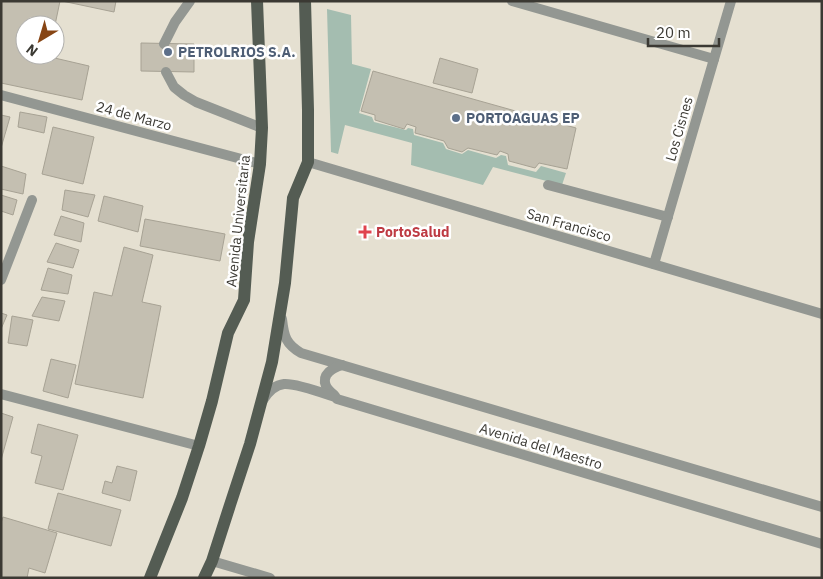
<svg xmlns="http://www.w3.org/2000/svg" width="823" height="579" font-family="'IBM Plex Sans',sans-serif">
  <rect width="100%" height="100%" fill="#e5e0d1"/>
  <path fill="#a4bdb0" d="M327,9L351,15L352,64L371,69L359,113L372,117L374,122L406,130L408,128L413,129L414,135L443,143L446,149L462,154L468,150L496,158L501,155L506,156L508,165L536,172L541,166L566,173L562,185L493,167L483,185L411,165L412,143L345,125L338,154L331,152Z"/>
  <g fill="#c4bfb1" stroke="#a7a294">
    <path d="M1,1H60L55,25H25V55H46V56L89,66L82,100L1,83Z"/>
    <path d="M62,1H116L114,12Z"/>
    <path d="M141,43L194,44V72L141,71Z"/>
    <path d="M440,58L478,69L472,93L433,83Z"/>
    <path d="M373,71L576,128L567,169L539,163L535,168L509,161L508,154L500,151L497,155L468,148L462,152L448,148L444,141L415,133L416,127L407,124L404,129L375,120V115L361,111Z"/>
    <path d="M20,112L47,117L44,133L18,127Z"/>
    <path d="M1,115L10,117L1,148Z"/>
    <path d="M53,127L94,137L83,184L42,174Z"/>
    <path d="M1,166L26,174L23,194L1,189Z"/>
    <path d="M65,190L95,195L88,217L62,210Z"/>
    <path d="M1,195L17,200L13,215L1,211Z"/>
    <path d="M104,196L143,206L138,232L98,221Z"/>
    <path d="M61,216L84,223L81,242L54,235Z"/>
    <path d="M145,219L225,234L220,261L140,246Z"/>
    <path d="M56,243L79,250L73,268L47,262Z"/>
    <path d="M124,247L153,255L142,302L161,306L143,398L75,384L94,292L112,296Z"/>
    <path d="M48,268L72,275L68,294L41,290Z"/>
    <path d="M42,297L65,301L59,321L32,316Z"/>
    <path d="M1,313L7,315L1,329Z"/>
    <path d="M12,316L33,320L27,346L8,343Z"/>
    <path d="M51,359L76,365L68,398L43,391Z"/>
    <path d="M1,413L13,417L1,460Z"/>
    <path d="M38,424L78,435L63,490L35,483L42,456L31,453Z"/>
    <path d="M117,466L137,471L130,501L102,493L105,481L112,483Z"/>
    <path d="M58,493L121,510L111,546L48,529Z"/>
    <path d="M3,517L57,533L45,573L29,568L27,578H1V523Z"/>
  </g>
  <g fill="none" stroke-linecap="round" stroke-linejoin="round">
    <g stroke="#939792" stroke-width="10">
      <path d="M164,44L175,22L190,1"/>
      <path d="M166,72L174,87L184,95L196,102L262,128"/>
      <path d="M548,185L668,217"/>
    </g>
    <g stroke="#939792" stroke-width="10">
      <path d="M512,1L714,59"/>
      <path d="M1,95L260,164"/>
      <path d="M308,162L822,314"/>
      <path d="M654,264L731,1"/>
      <path d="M1,280L32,200"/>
      <path d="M282,319C284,337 286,344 301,353L822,507"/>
      <path d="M1,394L199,446"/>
      <path d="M335,396C332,393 328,390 326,386C321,374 333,368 342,365"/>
      <path d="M263,400C268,392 275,385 284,384C296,383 323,393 335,397L337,399L822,544"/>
      <path d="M212,561L270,578"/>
    </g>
    <g stroke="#545c53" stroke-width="12">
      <path d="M150,578L182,498L199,446L212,401L228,333L244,300L248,242L260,164L262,128L257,1"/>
      <path d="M204,578L212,561L230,505L250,444L272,362L285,283L293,198L308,162V110L305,1"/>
    </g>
  </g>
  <g fill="#5c6f8a" stroke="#fff" stroke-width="2">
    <circle cx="168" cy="52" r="5"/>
    <circle cx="456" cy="118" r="5"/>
  </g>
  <path fill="#e0444e" stroke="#fff" stroke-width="2" d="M362.5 224.5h5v5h5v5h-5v5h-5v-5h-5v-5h5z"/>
  <g text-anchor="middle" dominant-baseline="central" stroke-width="5" stroke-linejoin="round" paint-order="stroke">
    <g font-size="14" font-weight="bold" fill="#4e5e75" stroke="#fff" text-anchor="start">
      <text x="178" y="52">PETROLRIOS S.A.</text>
      <text x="466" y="118">PORTOAGUAS EP</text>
    </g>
    <g font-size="14" fill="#3b3933" stroke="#fff">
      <text transform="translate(134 116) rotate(15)">24 de Marzo</text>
      <text transform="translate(679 129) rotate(-74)">Los Cisnes</text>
      <text transform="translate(238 221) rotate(-84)">Avenida Universitaria</text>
      <text transform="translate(569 225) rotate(16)">San Francisco</text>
      <text transform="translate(541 446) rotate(17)">Avenida del Maestro</text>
    </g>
    <g font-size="14" font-weight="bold" fill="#be3a42" stroke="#fff" text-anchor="start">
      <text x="376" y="232">PortoSalud</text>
    </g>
  </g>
  <rect width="823" height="579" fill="none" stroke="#3b3933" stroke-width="5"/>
  <g transform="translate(40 40) rotate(218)"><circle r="24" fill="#ffffff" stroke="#b1b0ad"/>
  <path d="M0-4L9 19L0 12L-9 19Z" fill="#874514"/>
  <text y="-8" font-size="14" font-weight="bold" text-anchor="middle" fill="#3b3933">N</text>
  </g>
  <path d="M648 38v8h71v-8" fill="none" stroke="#3b3933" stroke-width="2.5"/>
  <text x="656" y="38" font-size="15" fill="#3b3933" stroke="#ffffff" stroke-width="4" paint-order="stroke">20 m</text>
</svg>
